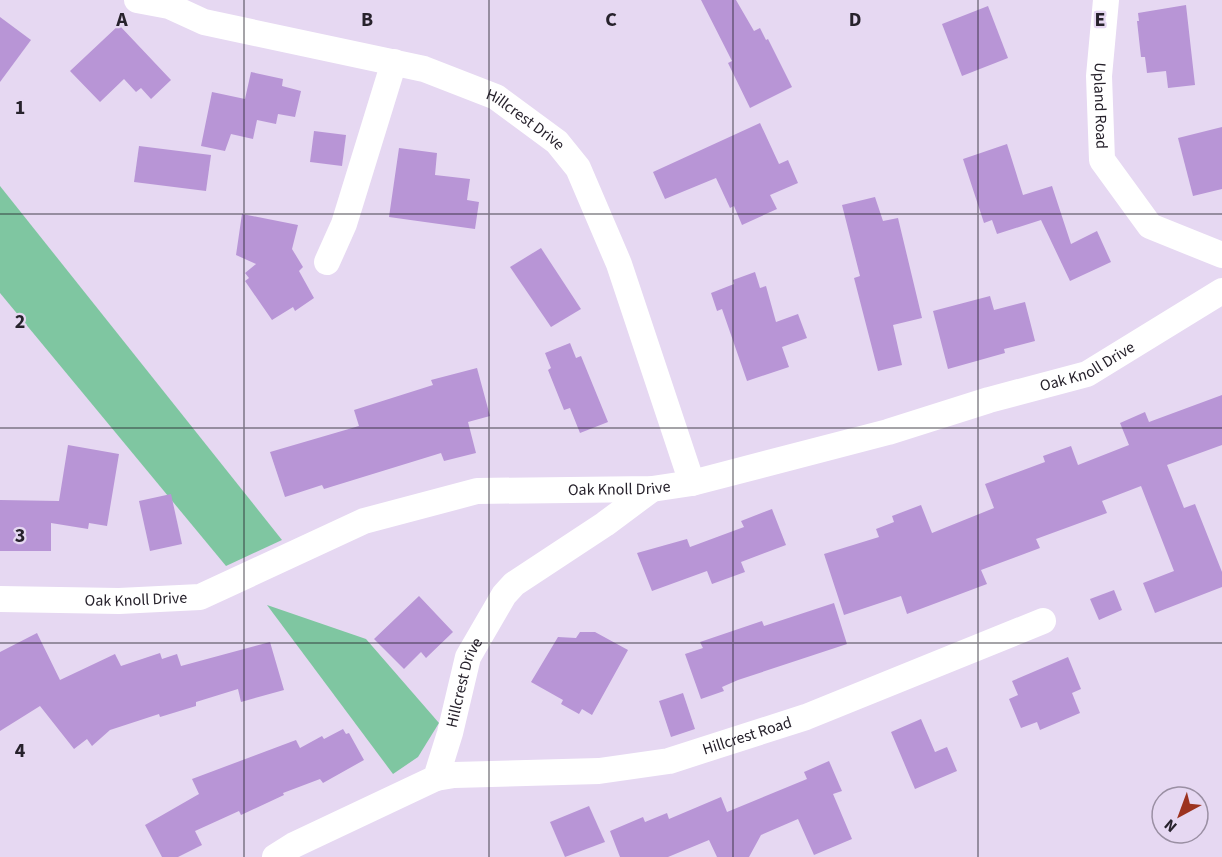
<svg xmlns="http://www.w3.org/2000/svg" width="1222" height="857" font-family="'Source Sans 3',sans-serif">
  <rect width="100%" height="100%" fill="#e6d8f2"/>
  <g fill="#7fc6a1">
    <path d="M0,186L282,540L226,566L0,293Z"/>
    <path d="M267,605L366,639L439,723L418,757L393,774Z"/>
  </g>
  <g fill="#b895d6">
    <path d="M701,0H736L754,31L760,28L766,40L768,39L792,87L750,108L728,63L732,61Z"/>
    <path d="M1186,5L1195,85L1168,88L1166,71L1147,73L1145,57H1141L1137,21H1139L1138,13Z"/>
    <path d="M988,6L1008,58L962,76L942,24Z"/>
    <path d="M0,17L31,40L0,82Z"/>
    <path d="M119,25L171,80L151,99L141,88L136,92L124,79L100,102L70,71Z"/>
    <path d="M251,72L283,79L282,86L301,91L295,117L278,114L276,124L257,120L253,139L231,134L225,151L201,146L212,92L245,99Z"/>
    <path d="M760,123L779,164L788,160L798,183L770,195L777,209L742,225L734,206L730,208L716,178L665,199L653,172Z"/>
    <path d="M1222,127V189L1193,196L1178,138Z"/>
    <path d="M314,131L346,135L342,166L310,162Z"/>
    <path d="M1007,144L1023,195L1052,186L1071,244L1097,231L1111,262L1070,281L1041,220L997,234L992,220L984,223L963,159Z"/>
    <path d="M139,146L211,155L206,191L134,182Z"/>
    <path d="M399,148L437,153L435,175L470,179L467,200L479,202L475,229L389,217Z"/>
    <path d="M875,197L883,221L898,218L922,318L893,325L902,365L878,371L854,278L860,276L842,205Z"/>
    <path d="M242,214L298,225L292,249L303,267L299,271L314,298L295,311L293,307L272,320L245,281L249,278L245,273L256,264L236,255Z"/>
    <path d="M541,248L581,309L551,327L510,267Z"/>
    <path d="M755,272L760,288L766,286L776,322L798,314L807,338L782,347L789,367L747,381L722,309L717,311L711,293L734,284L733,280Z"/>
    <path d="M990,296L994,310L1025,302L1035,341L1004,349L1005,353L948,369L933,311Z"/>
    <path d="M570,343L576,358L581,356L608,422L580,433L570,408L564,410L548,370L551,368L545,353Z"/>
    <path d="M477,368L490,416L468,422L476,453L444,461L441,453L324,489L322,485L285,497L270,452L359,426L354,410L433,385L431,380Z"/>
    <path d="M1222,395V445L1167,465L1184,508L1195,504L1222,572V587L1155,613L1143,583L1174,571L1141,486L1102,501L1107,513L1036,539L1040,548L981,570L987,584L907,614L901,596L844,615L824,554L879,537L876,529L894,522L892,516L921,505L932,533L994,508L985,484L1045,462L1043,456L1071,446L1078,465L1129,445L1120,423L1145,412L1149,422Z"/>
    <path d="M68,445L119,454L107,526L89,523L88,529L51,523V551H0V500L59,501Z"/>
    <path d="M171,494L182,544L150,551L139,501Z"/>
    <path d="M772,509L786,545L741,562L745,572L712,584L707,571L652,591L637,553L687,539L690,547L744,527L741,521Z"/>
    <path d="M1114,590L1122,610L1099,620L1090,599Z"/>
    <path d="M419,596L453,632L426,658L421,652L404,669L374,639Z"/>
    <path d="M834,603L847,644L738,680L722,687L724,691L701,699L685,654L703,648L700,642L762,621L764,626Z"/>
    <path d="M580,632H595L628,650L592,715L582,709L579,714L561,704L563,700L531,682L558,637L576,638Z"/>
    <path d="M37,633L60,680L115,654L121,666L160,653L162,659L177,654L181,666L270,642L284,690L241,702L238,689L196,702V706L160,717L159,714L110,730L92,746L87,739L74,749L40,706L0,731V652Z"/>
    <path d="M1068,657L1081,689L1072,693L1080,713L1040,730L1037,722L1021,728L1009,699L1018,695L1012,681Z"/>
    <path d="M683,693L695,729L671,737L659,701Z"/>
    <path d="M921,719L935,752L947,747L957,771L915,789L891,732Z"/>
    <path d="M343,729L346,734L349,733L364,760L323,783L320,779L283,793L284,795L241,815L239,811L195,831L202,845L178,857H162L145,825L199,794L192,779L296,740L300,748L322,736L324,739Z"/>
    <path d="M829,761L842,791L833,794L852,839L814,855L798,819L761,835L749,857H717L709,840L668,857H620L610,831L643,817L645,822L667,813L669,819L721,797L727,812L807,779L804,772Z"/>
    <path d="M589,806L605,842L565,857L550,822Z"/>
  </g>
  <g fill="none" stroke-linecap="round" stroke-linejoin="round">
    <g stroke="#fff" stroke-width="26">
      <path id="s1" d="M137,0L169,6L204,22L424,69L496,97L557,142L578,168L619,264L692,483"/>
      <path id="s2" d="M1106,0L1099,76L1102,160L1150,226L1222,255"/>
      <path d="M327,262L344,224L394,62"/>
      <path id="s3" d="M0,599L119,601L200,597L364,521L477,491L652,489L692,483L888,432L989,400L1087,374L1222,291"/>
      <path id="s4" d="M436,778L454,775L599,771L669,761L806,717L1043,621"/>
      <path id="s5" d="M275,857L294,845L436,778L450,733L468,657L504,595L514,584L605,524L652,489"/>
    </g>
  </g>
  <path fill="none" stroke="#27222c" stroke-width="1.5" stroke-opacity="0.55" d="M244,0V857M489,0V857M733,0V857M978,0V857M0,214H1222M0,428H1222M0,643H1222"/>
  <g text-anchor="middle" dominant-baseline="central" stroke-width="4.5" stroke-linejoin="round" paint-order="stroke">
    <g font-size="16" fill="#27222c" stroke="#e6d8f2">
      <text stroke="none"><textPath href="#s2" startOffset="106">Upland Road</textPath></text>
      <text stroke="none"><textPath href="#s1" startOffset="410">Hillcrest Drive</textPath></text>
      <text stroke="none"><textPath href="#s3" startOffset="1126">Oak Knoll Drive</textPath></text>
      <text stroke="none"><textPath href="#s3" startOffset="640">Oak Knoll Drive</textPath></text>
      <text stroke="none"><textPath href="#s3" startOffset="136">Oak Knoll Drive</textPath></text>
      <text stroke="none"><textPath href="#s5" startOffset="279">Hillcrest Drive</textPath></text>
      <text stroke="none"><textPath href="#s4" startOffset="316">Hillcrest Road</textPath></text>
    </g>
  </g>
  <g font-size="20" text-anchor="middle" font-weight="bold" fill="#27222c" stroke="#e6d8f2" stroke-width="4.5" stroke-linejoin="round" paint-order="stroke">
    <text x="122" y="26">A</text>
    <text x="367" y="26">B</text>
    <text x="611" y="26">C</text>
    <text x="855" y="26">D</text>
    <text x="1100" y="26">E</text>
    <text x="20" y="114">1</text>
    <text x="20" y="328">2</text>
    <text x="20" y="542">3</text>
    <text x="20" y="757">4</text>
  </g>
  <g transform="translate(1180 815) rotate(221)"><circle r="28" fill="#e6d8f2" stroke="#9a8fa3" stroke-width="1.5"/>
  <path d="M0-4.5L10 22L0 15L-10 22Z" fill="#9c331f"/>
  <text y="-9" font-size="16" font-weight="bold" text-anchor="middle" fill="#27222c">N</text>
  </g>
</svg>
